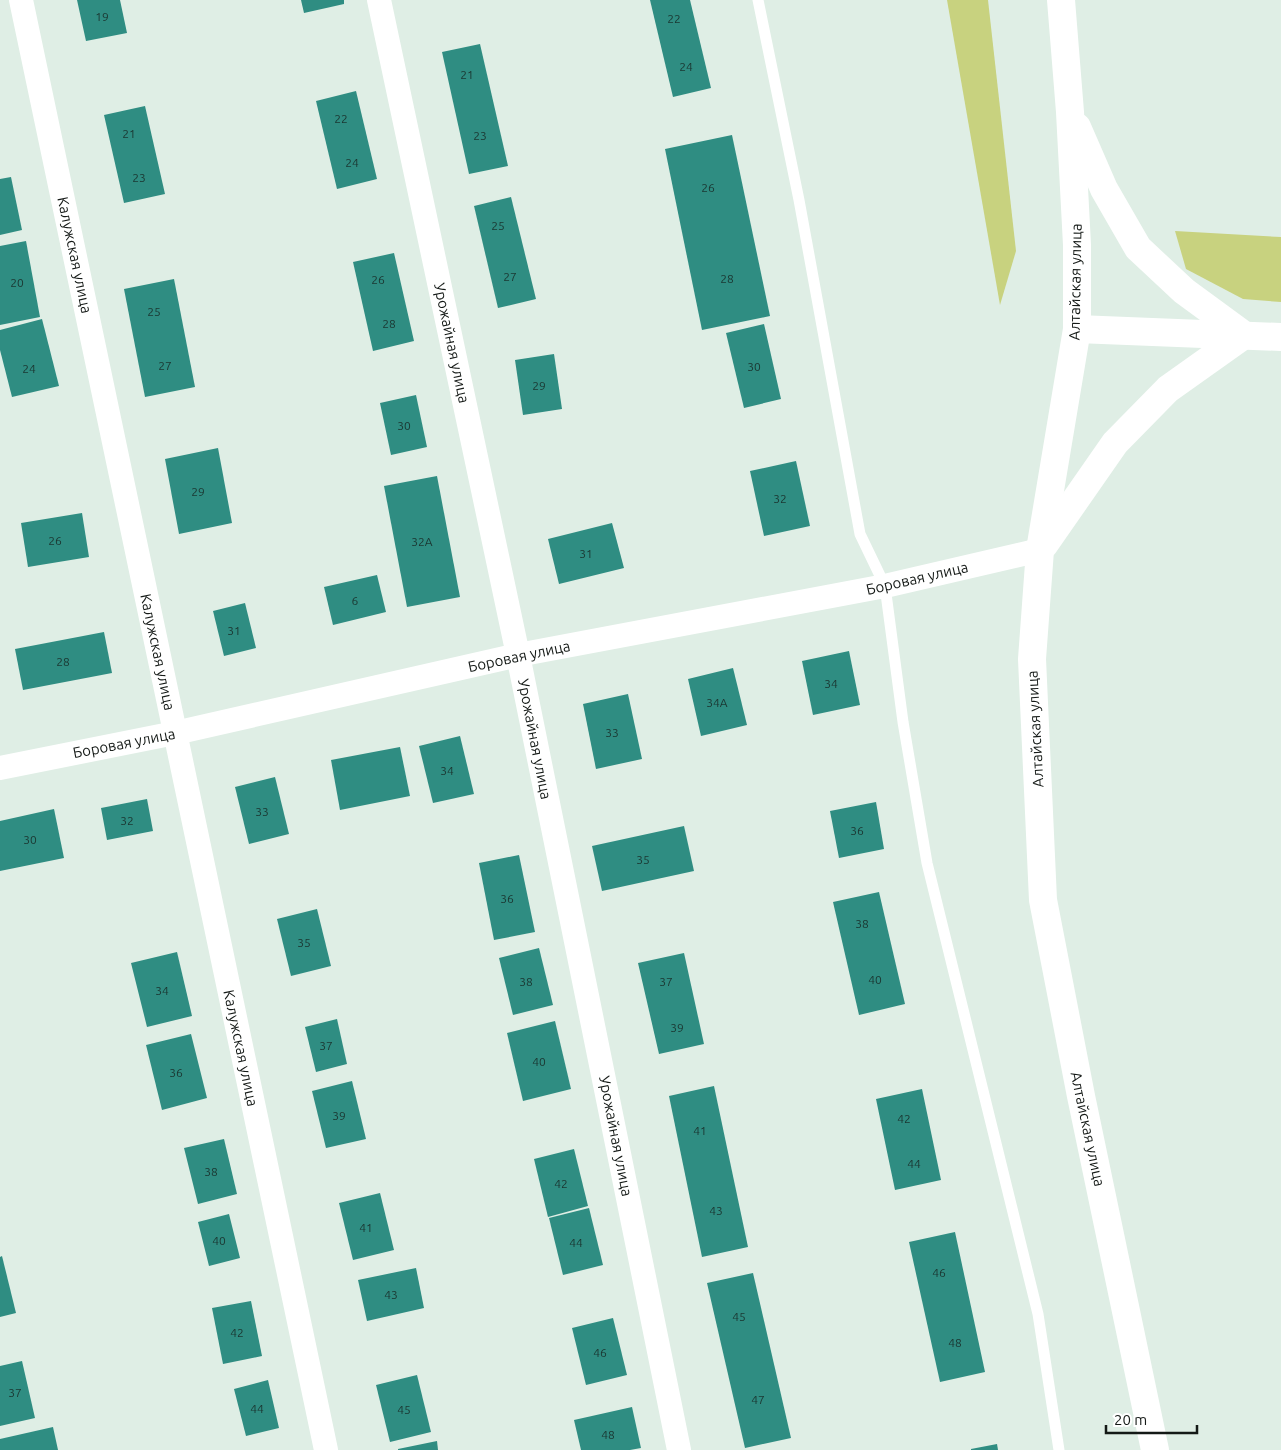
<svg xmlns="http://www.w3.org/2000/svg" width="1281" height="1450" font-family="Ubuntu,sans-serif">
  <rect width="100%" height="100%" fill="#dfeee5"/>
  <g fill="#c8d27f">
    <path d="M947,0H988L1016,251L1000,305Z"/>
    <path d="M1175,231L1281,237V302L1243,299L1186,269Z"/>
  </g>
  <g fill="#2f8d82">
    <path d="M77,0H120L127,33L86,41Z"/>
    <path d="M301,0H344V4L304,13Z"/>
    <path d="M650,0H690L711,88L673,97Z"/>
    <path d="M480,44L508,166L469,174L442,52Z"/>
    <path d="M356,91L377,179L337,189L316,101Z"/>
    <path d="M145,106L165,194L124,203L104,115Z"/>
    <path d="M732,135L770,316L702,330L665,149Z"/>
    <path d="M11,177L22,230L0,235V179Z"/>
    <path d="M511,197L536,299L498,308L474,206Z"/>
    <path d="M26,241L40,317L0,325V246Z"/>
    <path d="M394,253L414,341L373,351L353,262Z"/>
    <path d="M174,279L195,387L145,397L124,289Z"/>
    <path d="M42,319L59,386L12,397L0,350V330Z"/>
    <path d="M764,324L781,399L744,408L726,333Z"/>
    <path d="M554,354L562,409L523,415L515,360Z"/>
    <path d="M416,395L427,447L391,455L380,403Z"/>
    <path d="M218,448L232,523L179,534L165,459Z"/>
    <path d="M796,461L810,526L764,536L750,471Z"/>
    <path d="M437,476L460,597L407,607L384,486Z"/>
    <path d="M82,513L89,557L28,567L21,523Z"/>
    <path d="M612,523L624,568L559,584L548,539Z"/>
    <path d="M377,575L386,612L333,625L324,587Z"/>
    <path d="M245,603L256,648L224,656L213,611Z"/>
    <path d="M104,632L112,673L23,690L15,649Z"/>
    <path d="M849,651L860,705L813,715L802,661Z"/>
    <path d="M733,668L747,725L701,736L688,679Z"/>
    <path d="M628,694L642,759L596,769L583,704Z"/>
    <path d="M460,736L474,794L433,803L419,746Z"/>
    <path d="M400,747L410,796L340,810L331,760Z"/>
    <path d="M275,777L289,834L249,844L235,787Z"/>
    <path d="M147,799L153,831L107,840L101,808Z"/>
    <path d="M876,802L884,849L839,858L830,811Z"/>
    <path d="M54,809L64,858L0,871V821Z"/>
    <path d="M684,826L694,871L602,891L592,846Z"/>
    <path d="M519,855L535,932L494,940L479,863Z"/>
    <path d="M879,892L905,1004L859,1015L833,902Z"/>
    <path d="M317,909L331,966L291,976L277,919Z"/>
    <path d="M539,948L553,1005L513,1015L499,958Z"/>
    <path d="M177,952L192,1016L147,1027L131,963Z"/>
    <path d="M684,953L704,1044L659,1054L638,963Z"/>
    <path d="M337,1019L347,1064L316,1072L305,1027Z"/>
    <path d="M555,1021L571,1089L523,1101L507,1033Z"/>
    <path d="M191,1034L207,1098L162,1110L146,1045Z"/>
    <path d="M352,1081L366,1139L326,1148L312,1091Z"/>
    <path d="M714,1086L748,1247L702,1257L669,1096Z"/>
    <path d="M922,1089L941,1180L895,1190L876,1099Z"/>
    <path d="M224,1139L237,1194L198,1204L184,1148Z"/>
    <path d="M574,1149L588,1206L548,1217L534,1159Z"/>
    <path d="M380,1193L394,1250L353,1260L339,1203Z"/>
    <path d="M589,1208L603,1265L563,1275L549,1218Z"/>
    <path d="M229,1214L240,1258L209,1266L198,1222Z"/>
    <path d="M955,1232L985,1372L940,1382L909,1242Z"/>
    <path d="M2,1256L16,1313L0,1317V1257Z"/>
    <path d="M416,1268L424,1308L367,1321L358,1280Z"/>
    <path d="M753,1273L791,1438L745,1448L707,1283Z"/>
    <path d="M251,1301L262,1356L223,1364L212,1308Z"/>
    <path d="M613,1318L627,1375L586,1385L572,1328Z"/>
    <path d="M22,1361L35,1418L0,1426V1366Z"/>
    <path d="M417,1375L431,1432L390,1442L376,1385Z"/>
    <path d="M268,1380L279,1428L246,1436L234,1389Z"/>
    <path d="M632,1407L641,1448L630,1450H581L574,1420Z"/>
    <path d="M53,1427L58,1450H0V1439Z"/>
    <path d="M437,1441L438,1450H398V1449Z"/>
    <path d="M997,1444L998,1450H971V1449Z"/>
  </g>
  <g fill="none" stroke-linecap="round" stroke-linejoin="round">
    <path stroke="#fff" stroke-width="11" d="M758,0L799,200L860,534L885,586L903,722L927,863L1038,1314L1059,1450"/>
    <g stroke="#fff" stroke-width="24">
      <path d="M21,0L326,1450"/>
      <path d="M379,0L518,655L679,1450"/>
      <path d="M0,768L175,733L518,655L885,586L1040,550"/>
    </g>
    <g stroke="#fff" stroke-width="28">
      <path d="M1061,0L1070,112L1077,245V329L1040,550L1032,659L1043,900L1081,1096L1155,1450"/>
      <path d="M1077,329L1281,337"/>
      <path d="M1044,545L1115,443L1168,389L1244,335L1184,291L1138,248L1104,189L1077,127"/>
    </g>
  </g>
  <g text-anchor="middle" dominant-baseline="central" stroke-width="5" stroke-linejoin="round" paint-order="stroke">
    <g font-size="12" fill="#1b3631">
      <text x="102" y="16">19</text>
      <text x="674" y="18">22</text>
      <text x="686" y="66">24</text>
      <text x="467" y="74">21</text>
      <text x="341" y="118">22</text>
      <text x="129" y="133">21</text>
      <text x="480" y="135">23</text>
      <text x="352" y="162">24</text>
      <text x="139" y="177">23</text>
      <text x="708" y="187">26</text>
      <text x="498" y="225">25</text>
      <text x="510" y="276">27</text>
      <text x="727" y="278">28</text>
      <text x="378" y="279">26</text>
      <text x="17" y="282">20</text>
      <text x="154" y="311">25</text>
      <text x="389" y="323">28</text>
      <text x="165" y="365">27</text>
      <text x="754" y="366">30</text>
      <text x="29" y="368">24</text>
      <text x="539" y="385">29</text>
      <text x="404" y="425">30</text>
      <text x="198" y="491">29</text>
      <text x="780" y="498">32</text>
      <text x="55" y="540">26</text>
      <text x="422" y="541">32А</text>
      <text x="586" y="553">31</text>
      <text x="355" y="600">6</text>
      <text x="234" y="630">31</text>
      <text x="63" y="661">28</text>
      <text x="831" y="683">34</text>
      <text x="717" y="702">34А</text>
      <text x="612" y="732">33</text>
      <text x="447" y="770">34</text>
      <text x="262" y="811">33</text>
      <text x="127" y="820">32</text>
      <text x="857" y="830">36</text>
      <text x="30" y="839">30</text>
      <text x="643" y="859">35</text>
      <text x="507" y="898">36</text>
      <text x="862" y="923">38</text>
      <text x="304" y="942">35</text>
      <text x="875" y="979">40</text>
      <text x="526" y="981">38</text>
      <text x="666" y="981">37</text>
      <text x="162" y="990">34</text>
      <text x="677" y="1027">39</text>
      <text x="326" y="1045">37</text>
      <text x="539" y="1061">40</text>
      <text x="176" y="1072">36</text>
      <text x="339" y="1115">39</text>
      <text x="904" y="1118">42</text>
      <text x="700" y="1130">41</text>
      <text x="914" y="1163">44</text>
      <text x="211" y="1171">38</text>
      <text x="561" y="1183">42</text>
      <text x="716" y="1210">43</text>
      <text x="366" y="1227">41</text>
      <text x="219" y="1240">40</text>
      <text x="576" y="1242">44</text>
      <text x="939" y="1272">46</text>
      <text x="391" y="1294">43</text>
      <text x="739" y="1316">45</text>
      <text x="237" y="1332">42</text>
      <text x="955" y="1342">48</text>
      <text x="600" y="1352">46</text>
      <text x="15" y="1392">37</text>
      <text x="758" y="1399">47</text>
      <text x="257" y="1408">44</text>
      <text x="404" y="1409">45</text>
      <text x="608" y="1434">48</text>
    </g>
    <g font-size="15" fill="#141916" stroke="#fff">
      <text transform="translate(75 255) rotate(78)">Калужская улица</text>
      <text transform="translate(1075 282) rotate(-89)">Алтайская улица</text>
      <text transform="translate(452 343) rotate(78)">Урожайная улица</text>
      <text transform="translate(917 578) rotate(-13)">Боровая улица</text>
      <text transform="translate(158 652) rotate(78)">Калужская улица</text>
      <text transform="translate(519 656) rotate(-12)">Боровая улица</text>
      <text transform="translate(1035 729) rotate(-93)">Алтайская улица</text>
      <text transform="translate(535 739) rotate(79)">Урожайная улица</text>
      <text transform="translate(124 743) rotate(-11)">Боровая улица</text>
      <text transform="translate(241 1048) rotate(78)">Калужская улица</text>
      <text transform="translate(1088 1129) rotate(78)">Алтайская улица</text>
      <text transform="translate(616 1136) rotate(79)">Урожайная улица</text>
    </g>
  </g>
  <path d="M1106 1425v8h91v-8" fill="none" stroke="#141916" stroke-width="2.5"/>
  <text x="1114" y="1425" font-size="15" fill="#141916" stroke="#ffffff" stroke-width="4" paint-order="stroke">20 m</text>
</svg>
